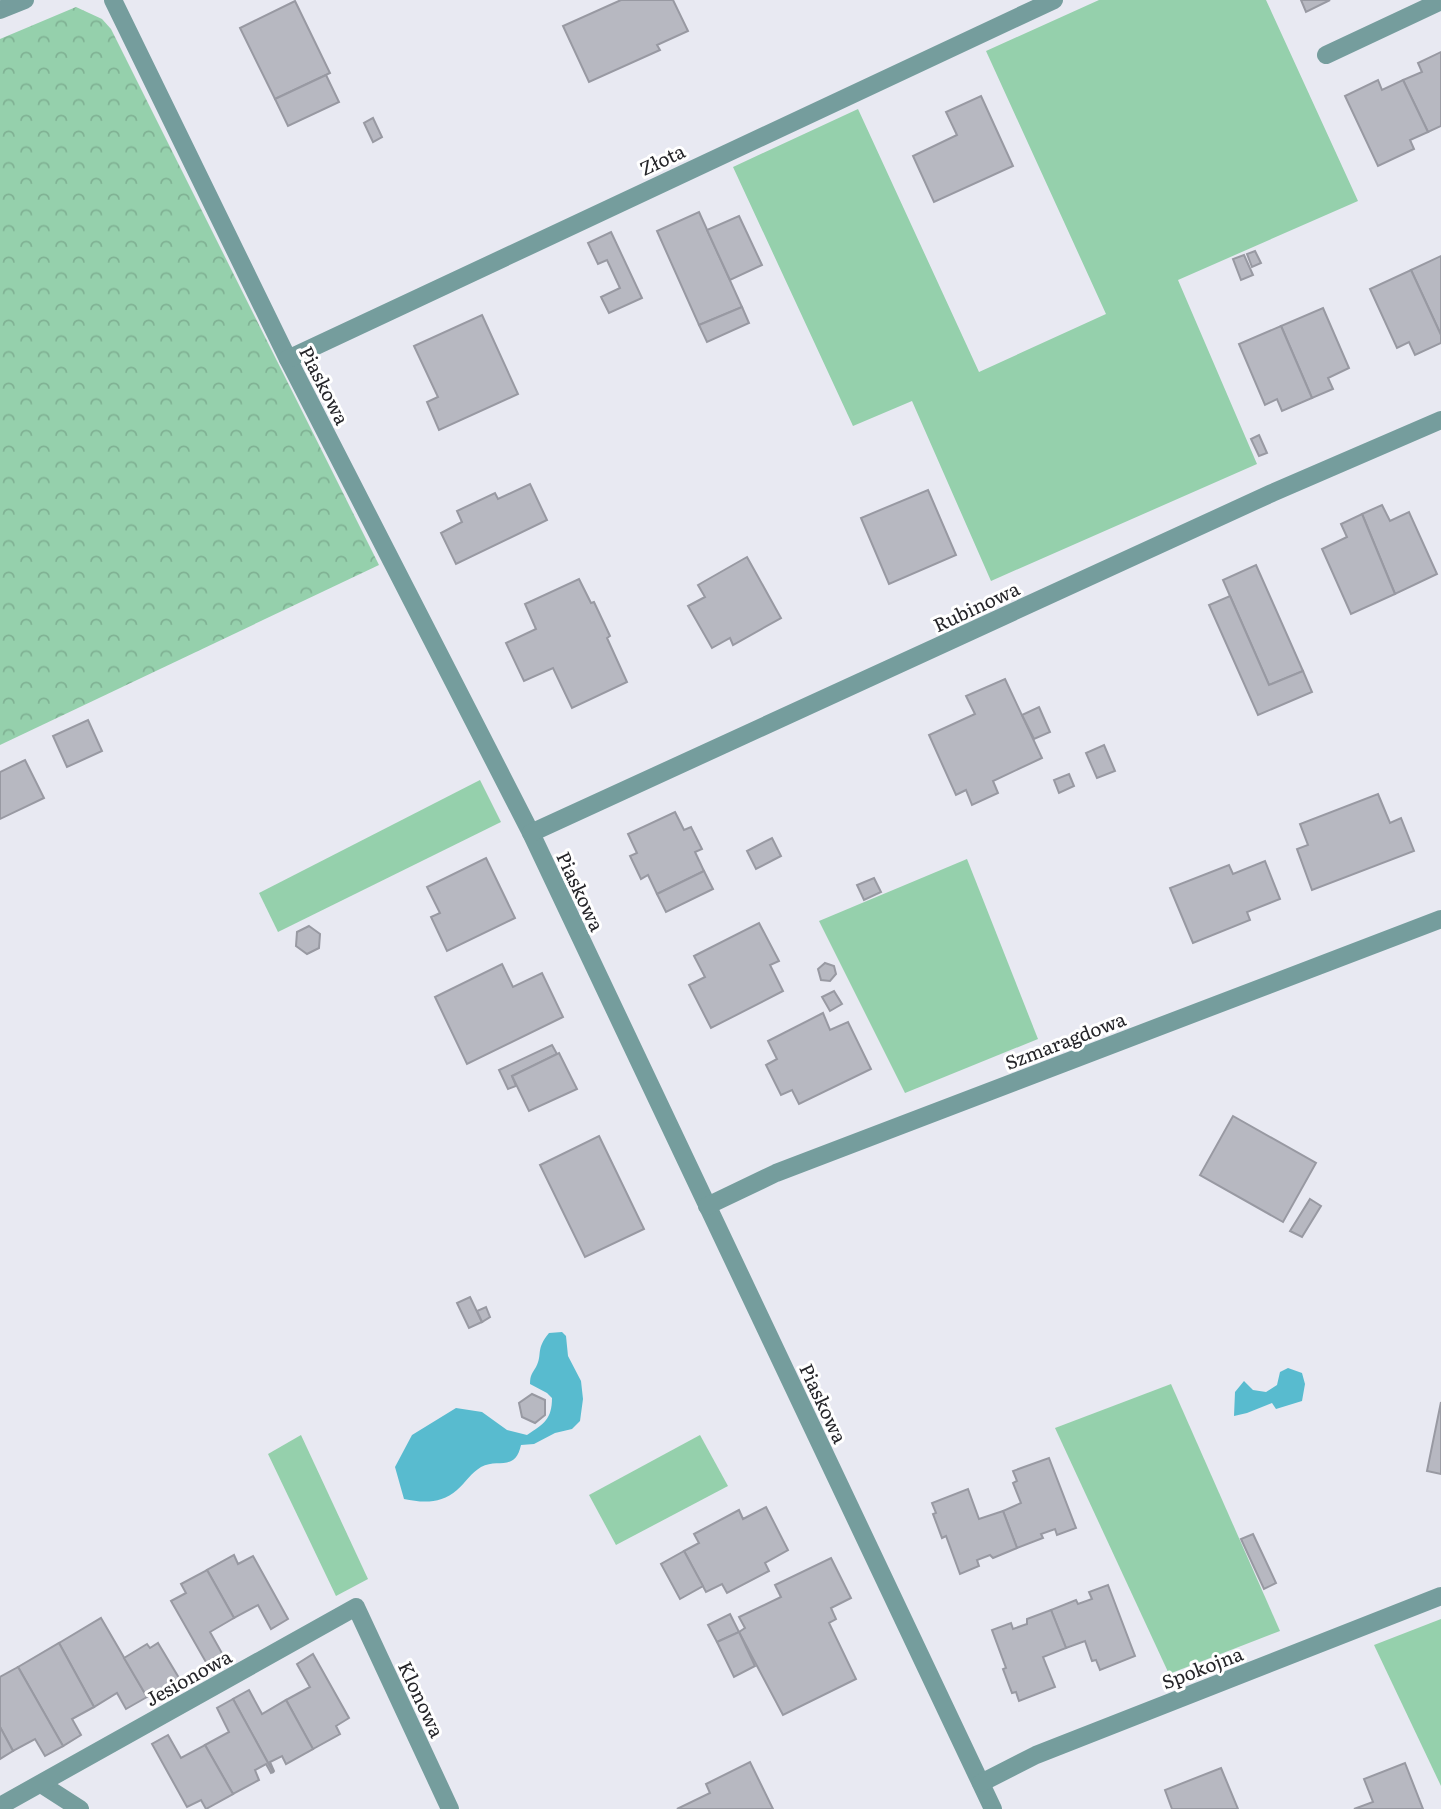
<svg xmlns="http://www.w3.org/2000/svg" width="1441" height="1809" font-family="Literata,serif">
  <defs>
    <pattern id="forest-crowns" width="20" height="18" patternUnits="userSpaceOnUse" patternTransform="scale(1.75)"><rect width="20" height="18" fill="#95d0ac"/><path d="M2 6a3 3 0 1 1 6 0M12 15a3 3 0 1 1 6 0" fill="none" stroke="#80b294"/></pattern>
  </defs>
  <rect width="100%" height="100%" fill="#e8e9f2"/>
  <g fill="#95d0ac">
    <path d="M1099,0H1266L1358,201L1178,280L1257,464L991,581L912,401L853,426L733,167L858,109L979,372L1106,314L986,51Z"/>
    <path d="M480,780L501,822L278,932L259,893Z"/>
    <path d="M967,859L1038,1039L905,1093L819,921Z"/>
    <path d="M1171,1384L1280,1631L1169,1674L1055,1428Z"/>
    <path d="M301,1435L368,1579L336,1596L268,1454Z"/>
    <path d="M700,1435L728,1486L616,1545L589,1495Z"/>
    <path d="M1441,1619V1786L1374,1645Z"/>
  </g>
  <path fill="url(#forest-crowns)" d="M76,7L102,19L111,29L379,565L0,745V39Z"/>
  <g fill="#58bbcf">
    <path d="M562,1332L566,1336L568,1356L581,1381L583,1399L580,1421L572,1429L555,1433L534,1444L521,1445C515,1472 498,1458 481,1467C471,1473 466,1482 457,1490C441,1504 423,1503 404,1499L395,1467L412,1435L456,1408L482,1412L507,1430L527,1435C544,1424 552,1419 552,1398L547,1393L530,1384C530,1375 532,1374 536,1367C543,1354 535,1350 549,1333Z"/>
    <path d="M1288,1368L1302,1373L1305,1384L1302,1401L1276,1409L1272,1403L1247,1413L1234,1416L1235,1392L1244,1381L1253,1390L1266,1392L1277,1385L1280,1372Z"/>
  </g>
  <g fill="#b7b8c1" stroke="#9899a2" stroke-width="2">
    <path d="M621,0H673L688,31L657,45L660,50L589,82L563,26Z"/>
    <path d="M1301,0H1330L1306,12Z"/>
    <path d="M295,1L330,73L275,99L240,28Z"/>
    <path d="M1441,52V126L1428,132L1403,80L1422,72L1418,63Z"/>
    <path d="M326,75L339,102L288,126L275,99Z"/>
    <path d="M1378,80L1382,90L1403,80L1428,132L1410,140L1414,149L1378,166L1345,96Z"/>
    <path d="M981,96L1013,166L934,202L913,156L957,135L946,112Z"/>
    <path d="M373,118L382,137L373,142L364,123Z"/>
    <path d="M699,212L742,307L699,325L657,231Z"/>
    <path d="M739,216L762,265L730,280L707,230Z"/>
    <path d="M611,232L642,298L609,313L601,297L620,288L607,260L598,264L588,243Z"/>
    <path d="M1255,251L1261,263L1252,267L1247,254Z"/>
    <path d="M1244,255L1253,275L1241,280L1233,259Z"/>
    <path d="M1441,256V335L1411,270Z"/>
    <path d="M1411,270L1441,335V343L1415,355L1409,342L1397,348L1370,289Z"/>
    <path d="M742,307L749,323L707,342L699,325Z"/>
    <path d="M1323,308L1349,368L1328,378L1333,389L1312,398L1281,326Z"/>
    <path d="M482,315L518,394L439,430L427,402L438,397L414,346Z"/>
    <path d="M1281,326L1312,398L1282,411L1277,399L1265,405L1239,344Z"/>
    <path d="M1259,435L1267,453L1259,456L1251,439Z"/>
    <path d="M530,484L547,520L456,564L441,533L462,522L457,511L495,493L498,499Z"/>
    <path d="M928,490L956,555L889,584L861,518Z"/>
    <path d="M1382,505L1390,521L1409,512L1437,574L1395,594L1362,514Z"/>
    <path d="M1362,514L1395,594L1351,614L1322,549L1347,537L1341,524Z"/>
    <path d="M747,557L781,618L733,645L730,638L712,648L688,606L705,597L698,585Z"/>
    <path d="M1256,565L1303,671L1269,685L1223,580Z"/>
    <path d="M579,579L591,603L594,602L610,636L607,638L627,682L572,708L553,668L524,681L506,643L536,629L525,604Z"/>
    <path d="M1230,596L1269,685L1303,671L1312,692L1258,715L1209,605Z"/>
    <path d="M1005,679L1042,758L993,781L998,793L972,805L966,790L956,795L929,735L975,714L966,696Z"/>
    <path d="M1039,707L1050,732L1034,739L1022,715Z"/>
    <path d="M88,720L102,751L67,767L53,736Z"/>
    <path d="M1104,745L1115,771L1097,778L1086,753Z"/>
    <path d="M25,760L44,798L0,819V772Z"/>
    <path d="M1069,774L1074,786L1059,793L1054,780Z"/>
    <path d="M1378,794L1390,823L1401,818L1414,851L1312,890L1297,849L1308,845L1300,824Z"/>
    <path d="M675,812L684,830L691,827L702,849L695,852L704,871L657,894L648,875L641,879L630,856L637,853L628,834Z"/>
    <path d="M772,838L781,856L756,869L747,851Z"/>
    <path d="M486,858L515,918L447,951L431,917L440,913L427,887Z"/>
    <path d="M1265,861L1280,899L1247,912L1250,920L1193,943L1170,888L1229,865L1233,874Z"/>
    <path d="M704,871L713,889L666,912L657,894Z"/>
    <path d="M874,878L881,892L864,900L857,885Z"/>
    <path d="M759,923L779,961L770,965L783,991L711,1028L689,985L705,977L694,956Z"/>
    <path d="M309,926L320,934L319,948L307,954L296,946L297,932Z"/>
    <path d="M825,963L834,966L836,974L830,981L821,980L818,969Z"/>
    <path d="M502,964L513,987L542,973L563,1017L467,1064L435,997Z"/>
    <path d="M834,991L842,1004L830,1011L822,997Z"/>
    <path d="M823,1013L830,1030L848,1022L871,1069L799,1104L792,1090L781,1095L766,1065L777,1059L768,1041Z"/>
    <path d="M552,1045L557,1054L512,1076L516,1086L508,1089L499,1070Z"/>
    <path d="M559,1053L577,1089L529,1111L512,1076Z"/>
    <path d="M1233,1116L1316,1163L1283,1222L1200,1175Z"/>
    <path d="M599,1136L644,1229L585,1257L540,1165Z"/>
    <path d="M1310,1199L1321,1206L1302,1237L1290,1231Z"/>
    <path d="M470,1297L482,1322L469,1328L457,1303Z"/>
    <path d="M486,1307L490,1317L482,1322L477,1311Z"/>
    <path d="M532,1394L545,1400V1415L535,1423L522,1417L519,1403Z"/>
    <path d="M1441,1402V1474L1427,1471Z"/>
    <path d="M1049,1458L1076,1528L1057,1535L1055,1529L1041,1534L1043,1538L1017,1548L1003,1511L1021,1503L1013,1483L1017,1481L1013,1471Z"/>
    <path d="M968,1489L979,1519L1003,1511L1017,1548L993,1558L990,1555L977,1560L979,1566L960,1574L946,1536L942,1538L933,1514L936,1513L932,1503Z"/>
    <path d="M766,1507L788,1550L765,1563L769,1571L727,1593L722,1584L706,1592L684,1551L699,1543L694,1534L739,1510L743,1519Z"/>
    <path d="M1253,1534L1276,1583L1264,1589L1241,1539Z"/>
    <path d="M684,1551L703,1586L680,1599L661,1564Z"/>
    <path d="M234,1555L238,1564L253,1556L288,1619L271,1629L258,1605L234,1618L207,1570Z"/>
    <path d="M831,1558L851,1598L831,1608L836,1619L829,1623L856,1679L783,1715L739,1632L745,1628L739,1617L781,1597L775,1585Z"/>
    <path d="M207,1570L234,1618L210,1632L223,1655L207,1664L171,1601L186,1593L181,1584Z"/>
    <path d="M1108,1585L1135,1656L1100,1670L1096,1660L1092,1661L1085,1641L1066,1648L1051,1610L1076,1600L1078,1604L1092,1599L1089,1592Z"/>
    <path d="M1051,1610L1066,1648L1043,1657L1055,1687L1019,1701L1016,1692L1012,1693L1003,1669L1006,1668L992,1630L1011,1623L1013,1629L1027,1624V1619Z"/>
    <path d="M730,1614L739,1632L717,1642L708,1625Z"/>
    <path d="M101,1618L147,1697L126,1709L117,1693L94,1707L59,1643Z"/>
    <path d="M739,1632L755,1666L734,1677L717,1642Z"/>
    <path d="M59,1643L94,1707L72,1719L81,1735L63,1746L18,1667Z"/>
    <path d="M158,1643L179,1678L147,1697L124,1658L147,1644L150,1648Z"/>
    <path d="M313,1654L349,1718L336,1726L340,1734L313,1749L286,1700L310,1687L297,1664Z"/>
    <path d="M18,1667L63,1746L45,1756L35,1739L13,1751L0,1727V1677Z"/>
    <path d="M249,1690L262,1714L286,1700L313,1749L286,1764L282,1756L270,1762L274,1771L273,1772L233,1699Z"/>
    <path d="M233,1699L273,1772L271,1773L266,1764L255,1770L259,1780L233,1794L205,1745L229,1732L217,1708Z"/>
    <path d="M0,1727L13,1751L0,1759Z"/>
    <path d="M168,1735L181,1758L205,1745L233,1794L206,1809L201,1800L187,1807L152,1744Z"/>
    <path d="M750,1762L773,1809H677L710,1793L706,1784Z"/>
    <path d="M1405,1763L1423,1809H1354L1373,1802L1364,1779Z"/>
    <path d="M1221,1768L1238,1809H1172L1165,1790Z"/>
  </g>
  <g fill="none" stroke-linecap="round" stroke-linejoin="round">
    <g stroke="#759d9d" stroke-width="18">
      <path d="M113,0L288,359L531,833L993,1809"/>
      <path d="M0,10L25,0"/>
      <path d="M1326,55L1441,1"/>
      <path d="M288,359L1054,0"/>
      <path d="M531,833L1272,493L1441,420"/>
      <path d="M707,1206L776,1173L1441,919"/>
      <path d="M981,1783L1036,1755L1441,1596"/>
      <path d="M41,1784L80,1809"/>
      <path d="M0,1806L356,1607L450,1809"/>
    </g>
  </g>
  <g text-anchor="middle" dominant-baseline="central" stroke-width="6" stroke-linejoin="round" paint-order="stroke">
    <g font-size="19" fill="#252529" stroke="#fff">
      <text transform="translate(662 159) rotate(-25)">Złota</text>
      <text transform="translate(325 385) rotate(63)">Piaskowa</text>
      <text transform="translate(976 606) rotate(-25)">Rubinowa</text>
      <text transform="translate(581 891) rotate(65)">Piaskowa</text>
      <text transform="translate(1065 1040) rotate(-21)">Szmaragdowa</text>
      <text transform="translate(824 1403) rotate(65)">Piaskowa</text>
      <text transform="translate(1202 1667) rotate(-21)">Spokojna</text>
      <text transform="translate(188 1677) rotate(-29)">Jesionowa</text>
      <text transform="translate(422 1699) rotate(65)">Klonowa</text>
    </g>
  </g>
</svg>
